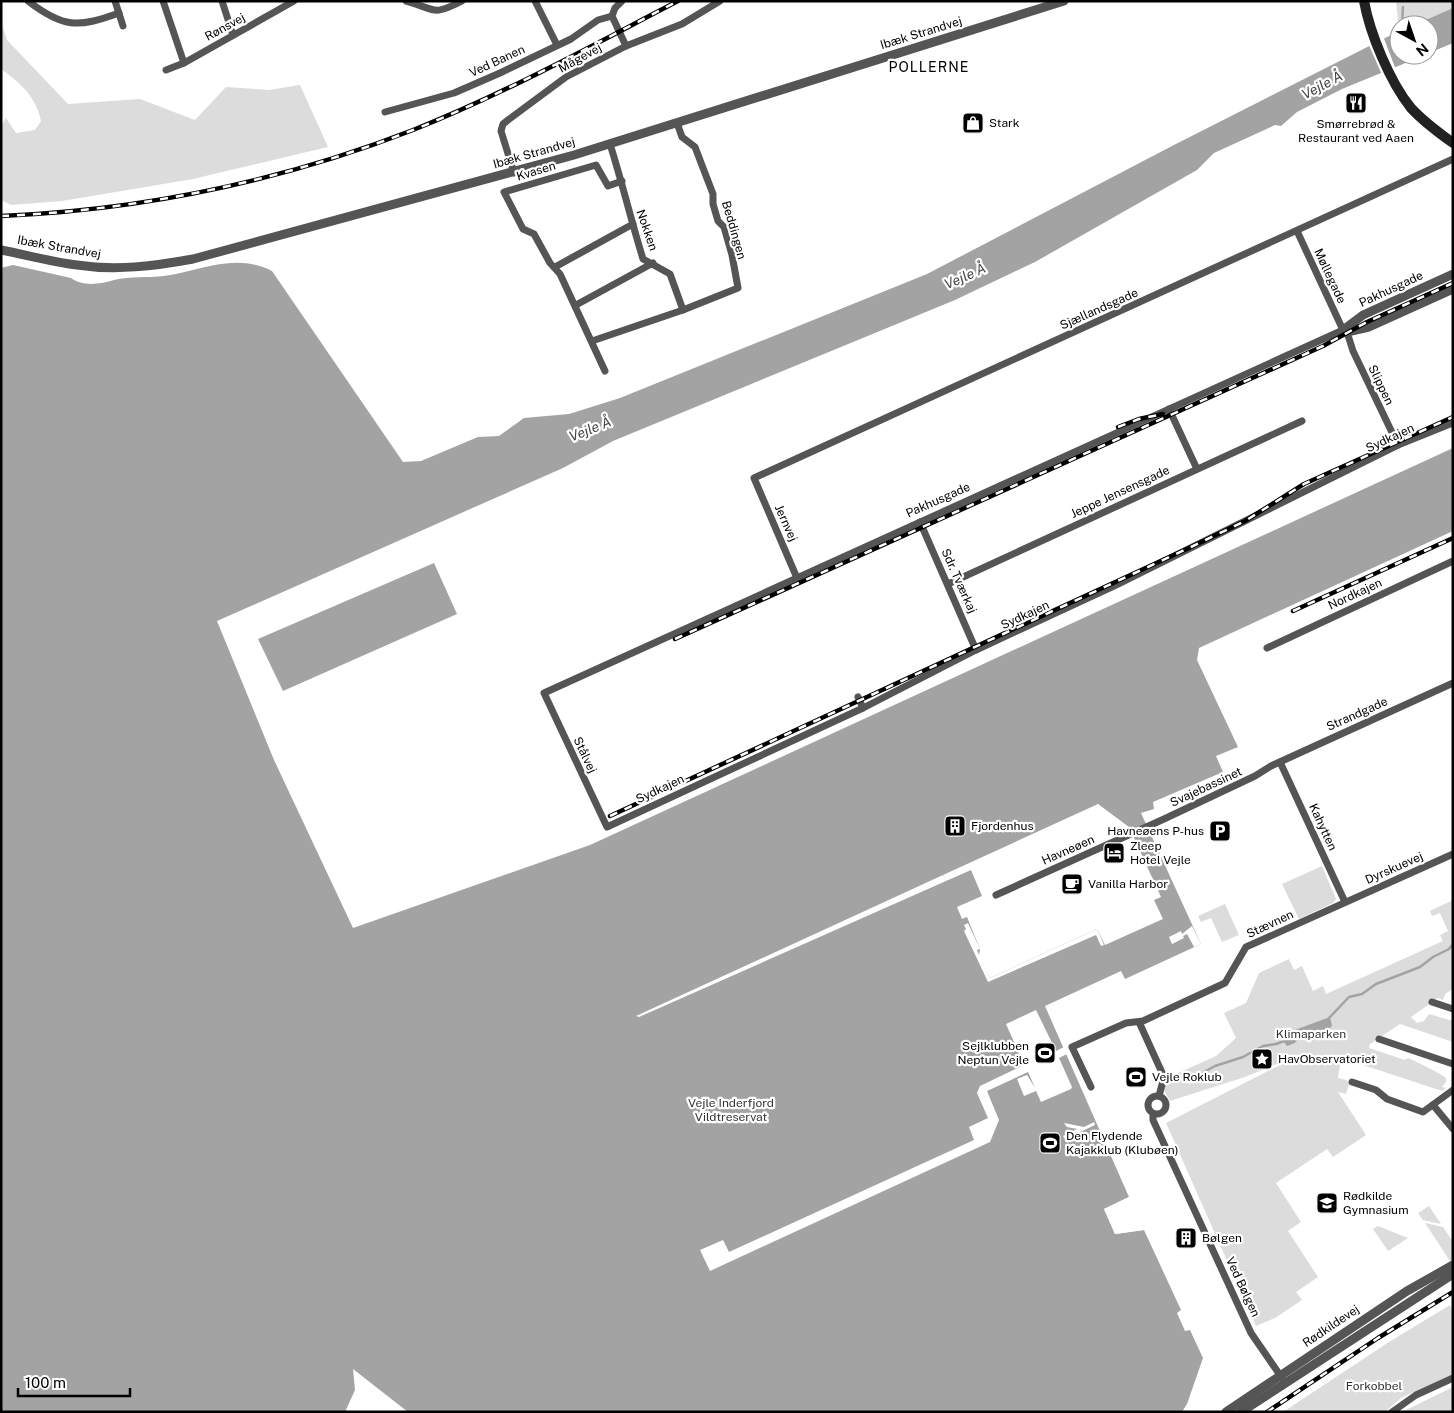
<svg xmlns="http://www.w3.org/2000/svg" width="1454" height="1413" font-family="'Public Sans',sans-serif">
  <rect width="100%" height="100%" fill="#fff"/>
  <g fill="#dcdcdc">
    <path d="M1396,1H1417L1418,3L1421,1H1453V8L1414,25H1399V31Z"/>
    <path d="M1,21L7,40L68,104L140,99L195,120L226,87L269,90L300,85L328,147L193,179L62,201L11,205L1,200V126L6,118L16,133L35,130L41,121C36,97 21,83 1,69Z"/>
    <path d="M1322,866L1336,899L1333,903L1299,919L1282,884Z"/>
    <path d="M1453,900V989L1445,994L1443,1000L1438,998L1411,1017L1417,1023L1424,1021L1429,1014L1453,1021V1042L1400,1024L1370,1044L1369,1048L1405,1060L1408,1058C1415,1061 1442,1074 1446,1078V1082L1442,1087L1446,1088L1443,1091L1436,1089L1348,1060L1340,1065L1338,1078L1346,1080L1349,1084L1346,1094L1338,1092L1366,1135L1333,1157L1327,1149L1276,1183L1301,1222L1288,1231L1318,1277L1296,1292L1302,1300L1275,1318L1256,1326L1166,1123L1280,1065L1284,1069L1279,1063L1245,1077L1170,1101L1164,1090L1165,1082L1176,1074L1216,1056L1236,1038L1224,1013L1246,1003L1259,973L1289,959L1294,970L1302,966L1313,991L1323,986L1326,994L1443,941L1440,935L1448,931L1440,913L1432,916L1430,911Z"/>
    <path d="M1225,904L1239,935L1222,942L1211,918L1201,922L1198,916Z"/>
    <path d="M1429,1206L1441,1224L1423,1220L1418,1213Z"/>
    <path d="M1425,1223L1443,1227L1453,1242V1259L1450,1261Z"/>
    <path d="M1378,1226L1408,1238L1388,1251L1373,1229Z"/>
    <path d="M1450,1305L1453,1311V1374L1401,1398L1385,1412H1283L1389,1342Z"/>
    <path d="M1453,1387V1412H1402Z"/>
  </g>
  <g fill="#a3a3a3" fill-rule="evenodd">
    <path d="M1453,8V43L1429,53V25H1414Z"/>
    <path d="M1399,31V55H1425L1342,89L1297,112L1281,126L1275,125L1214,153L1197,170L1035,262L955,300L613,441L563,468L217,621L274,760L353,928L590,845L1453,448V531L1199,648L1197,660L1238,747L1216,756L1223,772L1153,802L1154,809L1141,813L1201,944L1125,979L1121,971L1045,1006L1129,1197L1104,1209L1115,1234L1144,1230L1181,1310L1177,1313L1185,1331L1190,1330L1203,1358L1187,1404L1182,1412H408L353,1369L355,1390L345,1412H1V268L13,265L71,278C83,287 101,284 114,280C130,276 148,278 164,276C201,271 235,252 272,271L403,462L421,461L478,437L499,436L524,418L569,414L620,398L927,274L1172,146ZM1098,804L1129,827L1161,897L1154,900L1163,919L1105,945L1097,929L990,978L979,956L980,949L967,917L962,919L957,907L982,896L971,870L946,881L943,875Z"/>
    <path d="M434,563L457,614L283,691L258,639Z"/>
    <path d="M1330,1017L1332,1026L1324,1034C1310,1032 1303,1029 1295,1043L1287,1046L1284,1042L1292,1031Z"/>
  </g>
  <g fill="#fff">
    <path d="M1383,36L1396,70L1383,77L1368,43Z"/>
    <path d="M943,875L946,881L639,1017L636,1016Z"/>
    <path d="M968,923L980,949L977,950L990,978L1097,929L1104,945L1101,946L1096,935L988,982L964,931L966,929L964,925Z"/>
    <path d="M1192,926L1201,944L1194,947L1187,934L1183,936L1184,938L1172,944L1169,937L1181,931L1182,934Z"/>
    <path d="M1036,1010L1056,1051L1064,1047L1067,1054L1059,1058L1072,1087L1071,1089L1041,1102L1036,1091L1024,1096L1017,1079L1027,1075L1035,1088L1028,1072L987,1091L999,1120L990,1142L710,1271L700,1250L723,1240L729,1252L974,1140L969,1127L988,1118L977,1093L980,1086L1024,1065L1006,1024Z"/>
    <path d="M1094,1122L1095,1125L1065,1139L1063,1136L1077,1129L1067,1127L1064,1123L1084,1127Z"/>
    <path d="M1129,1197L1130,1200L1107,1210L1117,1231L1143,1227L1144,1230L1115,1234L1104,1209Z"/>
  </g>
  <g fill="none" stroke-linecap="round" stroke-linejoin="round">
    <g stroke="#a3a3a3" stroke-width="2.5">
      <path d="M1402,25L1403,7"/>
      <path d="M1329,1018L1349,997L1362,994L1376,984L1420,967L1433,957L1449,949L1453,944"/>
      <path d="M1191,1079L1215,1066L1243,1057L1263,1046L1276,1044L1287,1040"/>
    </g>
    <g stroke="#555" stroke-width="7">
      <path d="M28,1C63,28 78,28 119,13"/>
      <path d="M115,1L123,26"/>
      <path d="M163,1L184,63"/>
      <path d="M222,1L233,35"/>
      <path d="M406,1C436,9 431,17 462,1"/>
      <path d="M535,1L557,45"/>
      <path d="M622,1L615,8L612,16L626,46"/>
      <path d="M166,70L184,63L294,1"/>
      <path d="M385,112L454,93L500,73L571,39L598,20L612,16"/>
      <path d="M610,144C622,182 631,220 643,259L670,274L683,310"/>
      <path d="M514,173L501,131L503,124L508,120L566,77L626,46L682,24L720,1"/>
      <path d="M1297,231L1343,330L544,693L607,827L863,708L976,650L1116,585L1398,445L1453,423"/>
      <path d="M555,267L633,224"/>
      <path d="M576,305L653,263"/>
      <path d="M1347,332L1353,351L1398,445"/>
      <path d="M592,341L683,310L738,288L732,255L724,227L718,221L713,204V194L695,147L682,137L677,123"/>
      <path d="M605,371L560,274L550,263L534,234L523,229L504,192L596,165L608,186L622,181"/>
      <path d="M1169,409L1197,469"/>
      <path d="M920,522L976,650"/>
      <path d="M797,578L754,478L1453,159"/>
      <path d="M948,584L1302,421"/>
      <path d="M1267,648L1453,561"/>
      <path d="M858,697L863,708"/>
      <path d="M1280,762L1345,902"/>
      <path d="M996,895L1164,819L1255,776L1271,766L1453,683"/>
      <path d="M1432,1002L1453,1009"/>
      <path d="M1139,1022L1164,1077L1159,1096"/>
      <path d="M1379,1039L1453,1064"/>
      <path d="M1352,1082L1376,1090L1387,1099L1423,1112L1453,1090"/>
      <path d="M1091,1087L1072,1047L1126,1023L1143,1021L1225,983L1246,947L1453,854"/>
      <circle cx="1157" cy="1105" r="9"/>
      <path d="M1433,1105L1453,1129"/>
      <path d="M1153,1114V1120L1251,1333L1282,1378"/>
      <path d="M1392,1412L1416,1395L1453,1378"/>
    </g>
    <g stroke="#555" stroke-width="9">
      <path d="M1,250C27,255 52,262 77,265C116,271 155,266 193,259L574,155L1064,1"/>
      <path d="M1343,330L1363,315L1453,274"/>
      <path d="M1343,330L1347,332L1369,327L1453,289"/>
      <path d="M1226,1412L1407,1291L1453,1265"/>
      <path d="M1241,1412L1453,1274"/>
    </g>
    <path stroke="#222" stroke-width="10" d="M1364,1C1370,34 1390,82 1411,108C1423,121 1439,133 1453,143"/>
    <g stroke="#000" stroke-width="4.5">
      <g id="rail">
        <path d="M1,216C142,210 282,181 413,130C504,94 591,46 678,1"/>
        <path d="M1118,427L1139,419L1163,414"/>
        <path d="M1293,611L1453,538"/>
        <path d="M675,639L1323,346L1367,322L1453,283"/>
        <path d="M610,816L1191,547L1245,521L1304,484L1453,417"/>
        <path d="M1267,1412L1378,1338L1453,1292"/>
      </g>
    </g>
    <use href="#rail" stroke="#fff" stroke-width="2.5" stroke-dasharray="8" stroke-linecap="butt"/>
  </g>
  <defs>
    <g id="restaurant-square" transform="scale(1.125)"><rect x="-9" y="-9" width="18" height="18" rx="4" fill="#000" stroke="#fff"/><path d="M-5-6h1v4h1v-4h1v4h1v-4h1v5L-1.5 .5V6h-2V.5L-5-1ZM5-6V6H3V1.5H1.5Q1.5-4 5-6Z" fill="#fff"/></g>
    <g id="shop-square" transform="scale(1.125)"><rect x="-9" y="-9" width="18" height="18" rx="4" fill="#000" stroke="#fff"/><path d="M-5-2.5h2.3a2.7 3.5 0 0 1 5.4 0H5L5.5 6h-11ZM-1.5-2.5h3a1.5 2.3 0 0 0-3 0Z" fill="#fff"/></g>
    <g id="building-square" transform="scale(1.125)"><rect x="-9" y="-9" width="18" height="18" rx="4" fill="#000" stroke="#fff"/><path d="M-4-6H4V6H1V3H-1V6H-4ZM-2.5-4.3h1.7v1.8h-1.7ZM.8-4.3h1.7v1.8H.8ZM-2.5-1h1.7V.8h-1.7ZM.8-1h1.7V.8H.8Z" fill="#fff"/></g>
    <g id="parking-square" transform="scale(1.125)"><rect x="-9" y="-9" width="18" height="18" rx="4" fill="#000" stroke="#fff"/><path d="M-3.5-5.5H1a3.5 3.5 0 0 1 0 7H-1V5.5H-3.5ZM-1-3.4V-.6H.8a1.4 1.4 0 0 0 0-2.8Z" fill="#fff"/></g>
    <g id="hotel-square" transform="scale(1.125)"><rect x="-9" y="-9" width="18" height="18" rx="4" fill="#000" stroke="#fff"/><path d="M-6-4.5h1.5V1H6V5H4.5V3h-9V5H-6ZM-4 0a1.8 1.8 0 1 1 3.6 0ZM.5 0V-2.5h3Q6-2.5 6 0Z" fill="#fff"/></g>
    <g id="cafe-square" transform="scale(1.125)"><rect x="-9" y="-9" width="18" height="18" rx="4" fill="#000" stroke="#fff"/><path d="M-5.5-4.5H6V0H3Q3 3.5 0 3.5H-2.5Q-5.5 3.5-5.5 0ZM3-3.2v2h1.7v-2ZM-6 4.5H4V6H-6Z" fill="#fff"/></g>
    <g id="stadium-square" transform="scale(1.125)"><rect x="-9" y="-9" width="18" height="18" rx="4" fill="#000" stroke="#fff"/><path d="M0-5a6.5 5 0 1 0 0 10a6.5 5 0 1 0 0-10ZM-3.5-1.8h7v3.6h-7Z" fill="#fff"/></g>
    <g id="sight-square" transform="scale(1.125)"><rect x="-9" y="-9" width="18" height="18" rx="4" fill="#000" stroke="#fff"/><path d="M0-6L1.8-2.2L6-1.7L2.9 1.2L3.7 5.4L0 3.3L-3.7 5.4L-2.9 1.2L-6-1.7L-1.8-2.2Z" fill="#fff"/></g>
    <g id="school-square" transform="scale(1.125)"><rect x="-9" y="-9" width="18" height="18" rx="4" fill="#000" stroke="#fff"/><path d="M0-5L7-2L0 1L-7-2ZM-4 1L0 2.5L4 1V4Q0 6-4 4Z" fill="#fff"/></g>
  </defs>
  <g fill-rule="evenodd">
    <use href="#restaurant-square" x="1356" y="103"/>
    <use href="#shop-square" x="973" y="123"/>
    <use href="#building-square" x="955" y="826"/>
    <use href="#parking-square" x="1220" y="831"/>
    <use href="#hotel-square" x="1114" y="853"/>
    <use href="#cafe-square" x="1072" y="884"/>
    <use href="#stadium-square" x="1045" y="1053"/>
    <use href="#sight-square" x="1262" y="1059"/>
    <use href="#stadium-square" x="1136" y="1077"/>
    <use href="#stadium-square" x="1050" y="1143"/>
    <use href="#school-square" x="1327" y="1203"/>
    <use href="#building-square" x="1186" y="1238"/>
  </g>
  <g text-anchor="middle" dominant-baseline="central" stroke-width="4.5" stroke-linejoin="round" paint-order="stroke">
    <g font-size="12" fill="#000" stroke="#fff">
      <text transform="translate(225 27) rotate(-29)">Rønsvej</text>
      <text transform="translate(921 33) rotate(-17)">Ibæk Strandvej</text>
      <text transform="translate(580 58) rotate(-29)">Mågevej</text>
      <text transform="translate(497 61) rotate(-25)">Ved Banen</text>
      <text transform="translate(534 153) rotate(-16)">Ibæk Strandvej</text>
      <text transform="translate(536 171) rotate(-17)">Kvasen</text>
      <text transform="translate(647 230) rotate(71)">Nokken</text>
      <text transform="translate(734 230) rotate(74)">Beddingen</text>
      <text transform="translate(59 247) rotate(10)">Ibæk Strandvej</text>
      <text transform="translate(1330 276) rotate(65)">Møllegade</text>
      <text transform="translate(1391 289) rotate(-25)">Pakhusgade</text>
      <text transform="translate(1099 309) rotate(-24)">Sjællandsgade</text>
      <text transform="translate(1381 385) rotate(64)">Slippen</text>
      <text transform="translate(1390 438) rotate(-25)">Sydkajen</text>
      <text transform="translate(1120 492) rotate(-25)">Jeppe Jensensgade</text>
      <text transform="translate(938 500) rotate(-24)">Pakhusgade</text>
      <text transform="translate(786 523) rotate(66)">Jernvej</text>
      <text transform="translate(959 581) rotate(66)">Sdr. Tværkaj</text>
      <text transform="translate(1355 594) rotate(-25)">Nordkajen</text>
      <text transform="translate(1025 615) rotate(-25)">Sydkajen</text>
      <text transform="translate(1357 714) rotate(-24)">Strandgade</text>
      <text transform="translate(585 755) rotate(65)">Stålvej</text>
      <text transform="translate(1206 787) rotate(-25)">Svajebassinet</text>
      <text transform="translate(660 789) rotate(-25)">Sydkajen</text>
      <text transform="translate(1323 827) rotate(65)">Kahytten</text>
      <text transform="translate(1068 850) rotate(-24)">Havneøen</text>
      <text transform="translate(1394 868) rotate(-24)">Dyrskuevej</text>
      <text transform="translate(1270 924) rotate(-25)">Stævnen</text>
      <text transform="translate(1243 1287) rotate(65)">Ved Bølgen</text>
      <text transform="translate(1331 1326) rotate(-34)">Rødkildevej</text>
    </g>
    <g font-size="12" fill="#000" stroke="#fff" text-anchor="start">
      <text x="989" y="123">Stark</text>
      <text x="1356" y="124" text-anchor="middle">Smørrebrød &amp;<tspan x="1356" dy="14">Restaurant ved Aaen</tspan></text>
      <text x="971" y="826">Fjordenhus</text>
      <text x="1204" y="831" text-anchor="end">Havneøens P-hus</text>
      <text x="1130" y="846">Zleep<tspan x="1130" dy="14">Hotel Vejle</tspan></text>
      <text x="1088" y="884">Vanilla Harbor</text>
      <text x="1029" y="1046" text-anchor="end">Sejlklubben<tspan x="1029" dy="14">Neptun Vejle</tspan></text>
      <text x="1278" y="1059">HavObservatoriet</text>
      <text x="1152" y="1077">Vejle Roklub</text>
      <text x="1066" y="1136">Den Flydende<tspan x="1066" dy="14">Kajakklub (Klubøen)</tspan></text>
      <text x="1343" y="1196">Rødkilde<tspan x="1343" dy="14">Gymnasium</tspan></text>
      <text x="1202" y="1238">Bølgen</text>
    </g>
    <g font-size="12" fill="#333" stroke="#fff">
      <text x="1311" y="1034">Klimaparken</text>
      <text x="731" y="1103">Vejle Inderfjord<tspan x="731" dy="14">Vildtreservat</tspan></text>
      <text x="1374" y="1386">Forkobbel</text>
    </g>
    <g font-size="14" letter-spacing="1" fill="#000" stroke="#fff">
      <text x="929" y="67">POLLERNE</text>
    </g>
    <g font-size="14" font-style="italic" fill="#444" stroke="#fff">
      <text transform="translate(1322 85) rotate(-28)">Vejle Å</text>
      <text transform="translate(965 276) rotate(-24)">Vejle Å</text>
      <text transform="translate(590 429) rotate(-22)">Vejle Å</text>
    </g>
  </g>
  <rect width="1454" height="1413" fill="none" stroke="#000000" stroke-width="5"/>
  <g transform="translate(1414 40) rotate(140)"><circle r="24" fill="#ffffff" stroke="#999999"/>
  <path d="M0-4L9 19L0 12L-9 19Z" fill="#000000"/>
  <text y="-8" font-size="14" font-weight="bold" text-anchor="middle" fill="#000000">N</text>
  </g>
  <path d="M18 1388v8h112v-8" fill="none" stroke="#000000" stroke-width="2.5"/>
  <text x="25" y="1388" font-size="15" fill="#000000" stroke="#ffffff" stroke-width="4" paint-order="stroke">100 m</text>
</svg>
